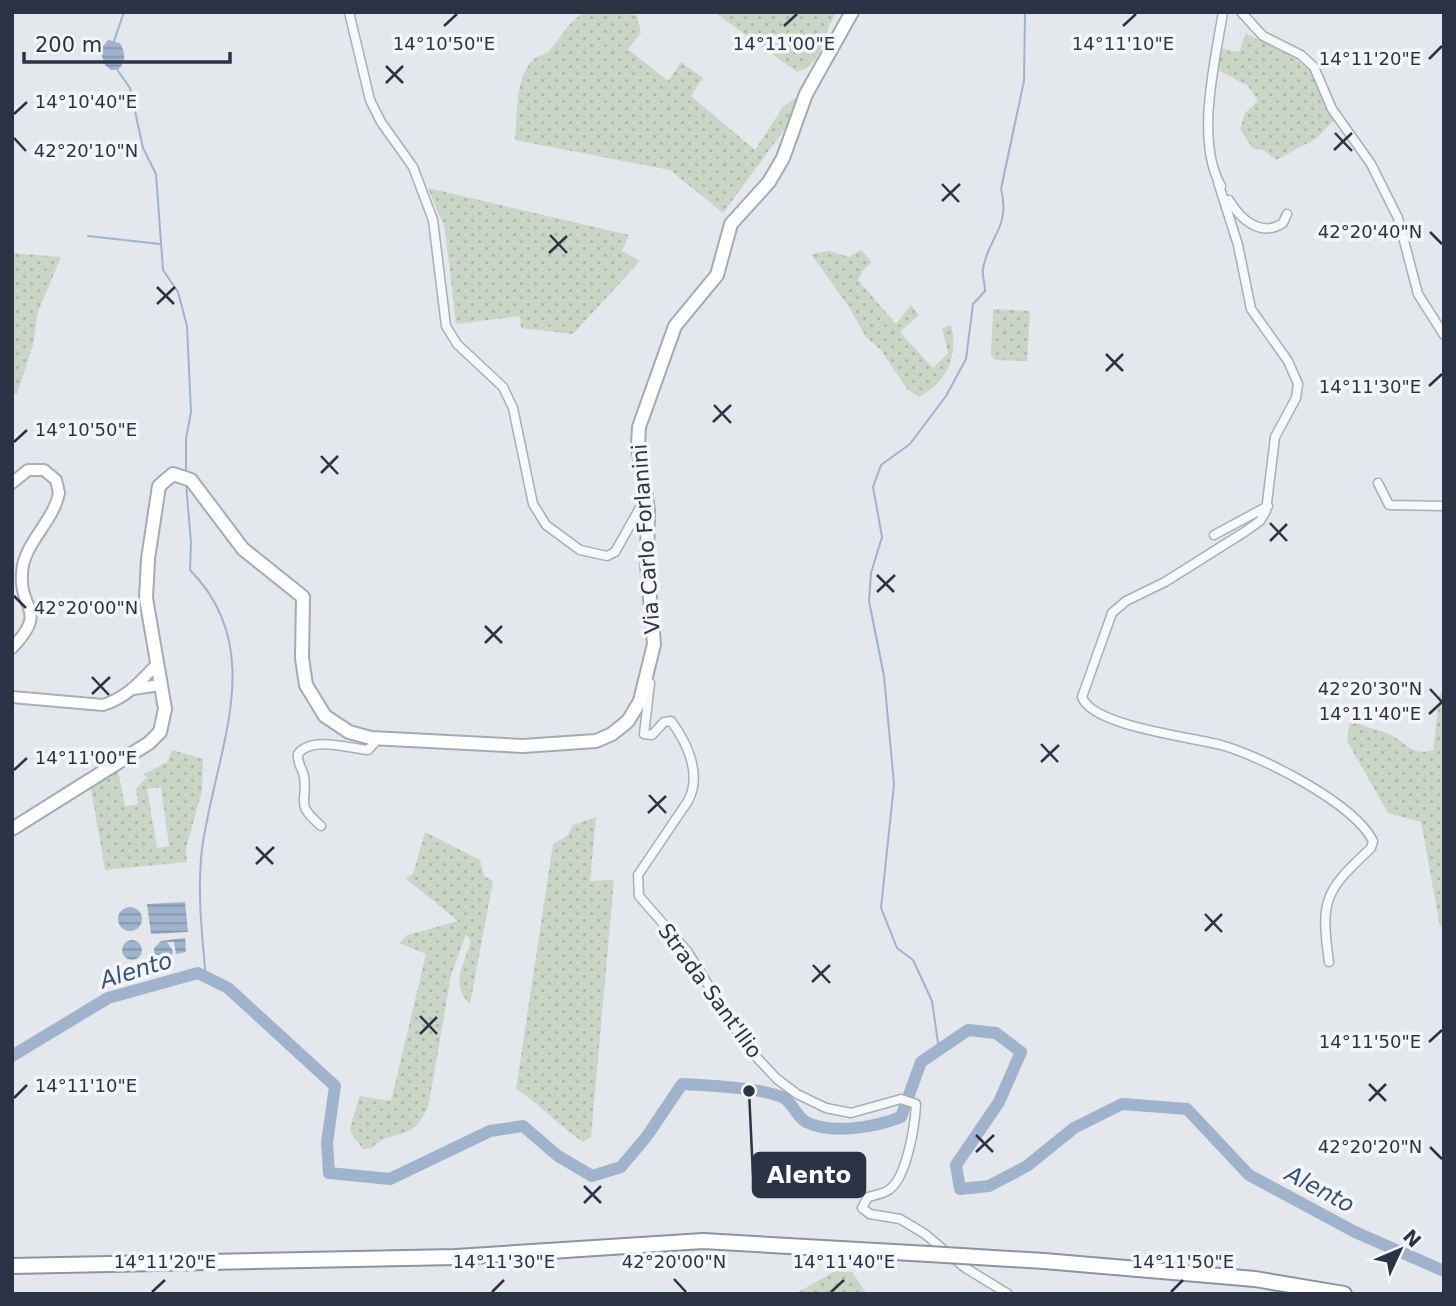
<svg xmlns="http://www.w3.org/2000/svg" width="1456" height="1306" font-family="'DejaVu Sans',sans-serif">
  <defs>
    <pattern id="grass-dots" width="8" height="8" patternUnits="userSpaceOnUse" patternTransform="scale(1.75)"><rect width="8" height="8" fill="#c9d6c5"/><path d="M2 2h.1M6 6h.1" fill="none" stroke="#adb8ab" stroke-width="1.8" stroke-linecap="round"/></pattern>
    <pattern id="water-rules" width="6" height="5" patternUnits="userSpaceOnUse" patternTransform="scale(1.75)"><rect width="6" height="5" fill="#9fb4cc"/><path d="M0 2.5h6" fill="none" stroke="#8293a7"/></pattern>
  </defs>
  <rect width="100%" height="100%" fill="#e4e7ec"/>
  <g fill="url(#grass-dots)" fill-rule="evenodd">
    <path d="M586,12L637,15L641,33L628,49L668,81L681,62L703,78L691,96L755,150L783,107L797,97L790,122L723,213L670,170L515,140C518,115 514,83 531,62C536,55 544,56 549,51C563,37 567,21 586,12Z"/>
    <path d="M714,12H837C823,30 823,66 797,72Z"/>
    <path d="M1246,33C1269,47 1300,55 1316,78C1324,90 1329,106 1335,119L1317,138L1276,160L1264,150L1253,149L1240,129L1245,113L1258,101L1248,86L1216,69L1219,48L1239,52Z"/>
    <path d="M428,188L629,235L622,251L640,261L573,334L521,328L520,316L456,324L445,229Z"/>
    <path d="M861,250L872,262L863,270L858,280L896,324L911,305L919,315L900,332L933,368L948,353L942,328L951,325C959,355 947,382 919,397L907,389L880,349L866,337L849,307L811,254L830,251L849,257Z"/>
    <path d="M12,253L61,257L38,312L33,345L17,394L12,393Z"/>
    <path d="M993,309L1030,311L1027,361L995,360L991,355Z"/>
    <path d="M1444,690V928L1440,926L1421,822L1388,813L1347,741L1351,714C1360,730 1374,727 1389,734C1406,742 1412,757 1433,750L1440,693Z"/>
    <path d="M172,750L203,759L202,791L186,849L187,862L105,870L90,783L117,765L125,806L138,804L136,789L146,778L144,774L167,762ZM161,787L169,846L157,848L147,789Z"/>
    <path d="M596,817L590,881L614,880L591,1137L583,1142C558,1126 541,1104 516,1089L553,844L567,836L573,825Z"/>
    <path d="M425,832L480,860L484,876L493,881L470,1004C449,984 465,963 471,940L466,935L451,975L429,1103C414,1146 393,1126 372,1148L363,1149L351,1133V1124L360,1096L391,1101L426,954L399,943L407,935L458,921L405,878L413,874Z"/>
    <path d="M837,1270L852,1272L867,1294H795Z"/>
  </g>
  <g fill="url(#water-rules)">
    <path d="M108,40L120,43C126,54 126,61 118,70H111L105,65L100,50Z"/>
    <path d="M185,902L188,932L151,934L147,904Z"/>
    <circle cx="130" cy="919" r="12"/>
    <path d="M185,938L186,952L176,954L174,942H167L173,951L170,960L162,963L154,958V948L161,941Z"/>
    <circle cx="132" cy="950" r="10"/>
  </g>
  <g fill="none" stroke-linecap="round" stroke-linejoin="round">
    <g stroke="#9fb4cc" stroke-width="2">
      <path d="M114,41L124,12"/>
      <path d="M118,71L130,88L143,148L156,174L163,270L178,292L187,326L191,412L186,439V471"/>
      <path d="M88,236L160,244"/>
      <path d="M186,483L191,543L190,570C270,651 215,752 202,849C197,891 202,936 206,978"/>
      <path d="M939,1050L932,1001L913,960L897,948L881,908L894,784L884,676L869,601L871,573L882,537L873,487L881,465L910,444L946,396L966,359L973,304L985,291C985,284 982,276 983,269C988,237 1011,228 1001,189L1024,81L1025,12"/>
    </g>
    <path stroke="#9fb4cc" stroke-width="12" d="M12,1056L108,998L198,973L228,988L335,1086L327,1143L329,1173L390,1179L490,1131L523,1126L558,1156L592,1176L621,1167L647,1136L682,1084C704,1085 766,1088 784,1098C793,1104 797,1117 806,1122C832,1135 876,1127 901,1117L921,1062L968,1030L996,1033L1021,1052L999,1102L956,1165L960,1189L989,1186L1027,1166L1074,1128L1122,1104L1187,1109L1249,1175L1355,1232L1444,1271"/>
    <g stroke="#a9aeb7" stroke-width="11">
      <g id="street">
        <path d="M349,12L370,100L381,122L413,167L433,220L446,326L457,344L503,387L513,408L533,504L546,525L580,550L607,556L615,552L646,497"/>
        <path d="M1241,12L1263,36L1301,55L1314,67L1332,109L1371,164L1398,218L1418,294L1444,335"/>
        <path d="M1218,182L1238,245L1251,309L1288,361L1298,384L1296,398L1275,437L1266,511L1260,521L1246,531L1165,582L1126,601L1112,613L1082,697C1092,726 1191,737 1221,745C1261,756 1354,803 1373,841L1371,848C1325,891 1320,899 1329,962"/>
        <path d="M1221,186C1195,141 1215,62 1223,12"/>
        <path d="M1229,200C1240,219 1261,238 1283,223L1287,214"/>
        <path d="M1378,483L1389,505L1444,506"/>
        <path d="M1214,535L1268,506"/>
        <path d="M650,683L644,734L652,735L664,722L671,721C688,744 702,775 688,801L638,875L639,896L687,951L747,1047L777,1079L797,1094L826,1108L851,1113L901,1099L916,1104C915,1125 907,1176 890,1189C884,1194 875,1195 868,1197L862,1208L870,1214L900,1219L925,1234L964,1267L1008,1294"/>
        <path d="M321,826C294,802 308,805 304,776C302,768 297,763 298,754C311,736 348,748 368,750L378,739"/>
      </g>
    </g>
    <g stroke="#a9aeb7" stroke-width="14">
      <g id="secondary">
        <path d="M12,483L28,470H44L56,480L59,493C54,521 23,544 22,573C19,611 49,609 12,648"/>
        <path d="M133,689L160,685"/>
        <path d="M12,697L103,705C126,698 140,682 156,665"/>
      </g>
    </g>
    <g stroke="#a3abb8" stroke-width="16">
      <path id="primary" d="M12,829L149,743L160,732L165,709L146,598L148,559L159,486L173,474L191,480L243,549L303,597L302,658L306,685L325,716L349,732L371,738L523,746L596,741L612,734L628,721L640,701L654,644L647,564L648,510L638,446L639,427L675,326L717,275L731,224L769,182L783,158L806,94L852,12"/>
    </g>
    <g stroke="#8b94a3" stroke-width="18">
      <g id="highway">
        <path d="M1044,1261L1255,1279L1344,1294"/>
        <path d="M12,1266L456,1257L703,1241L929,1254"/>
      </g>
    </g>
    <use href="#street" stroke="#f7f8fa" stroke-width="8"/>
    <use href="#secondary" stroke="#fff" stroke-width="10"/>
    <use href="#primary" stroke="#fff" stroke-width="12"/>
    <use href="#highway" stroke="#fff" stroke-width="14"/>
    <g stroke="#8b94a3" stroke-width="18" stroke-linecap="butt">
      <path id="highway-bridge" d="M929,1254L1044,1261"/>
    </g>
    <use href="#highway-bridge" stroke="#fff" stroke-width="14"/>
  </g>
  <path fill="none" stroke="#2b3445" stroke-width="2.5" d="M444,26L457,14M784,26L797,14M1123,26L1136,14M1429,59L1442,46M386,66L403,83M386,83L403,66M14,114L27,102M1335,133L1352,151M14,138L26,151M1334,150L1352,133M942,184L959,202M942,201L960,184M1430,232L1442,244M550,235L567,253M549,253L567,236M157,287L174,304M157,304L175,287M1106,354L1123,371M1106,371L1123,354M1429,386L1442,374M714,405L731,423M713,422L731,405M14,442L27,430M321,456L338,474M321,473L338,456M1270,523L1287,541M1270,541L1287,524M877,575L894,592M877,592L895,575M14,596L26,608M485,626L502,643M485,643L502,626M92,677L109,695M1430,689L1442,702M92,694L110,677M1429,714L1442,702M1041,744L1058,762M1041,762L1059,745M14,770L27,758M649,795L666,813M648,813L666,796M256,847L273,864M256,864L274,847M1205,914L1222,932M1205,931L1222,914M813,965L830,983M812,982L830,965M420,1016L437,1034M420,1034L437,1017M1429,1042L1442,1030M1369,1084L1386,1101M14,1098L27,1085M1369,1101L1386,1084M976,1135L993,1152M1430,1147L1442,1159M976,1152L994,1135M584,1186L601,1203M584,1203L601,1186M674,1279L686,1292M152,1292L165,1280M492,1292L504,1280M831,1292L844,1280M1171,1292L1183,1280"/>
  <g text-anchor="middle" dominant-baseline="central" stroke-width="7" stroke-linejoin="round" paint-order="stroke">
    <g font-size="21" fill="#2b3445" stroke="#f4f6f9">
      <text transform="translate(646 539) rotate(-94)">Via Carlo Forlanini</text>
      <text transform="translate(710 991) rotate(54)">Strada Sant'Ilio</text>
    </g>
    <g font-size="23" font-style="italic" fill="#34527a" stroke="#f4f6f9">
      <text transform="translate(136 970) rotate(-17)">Alento</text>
      <text transform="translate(1320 1189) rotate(28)">Alento</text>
    </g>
  </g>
  <g font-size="18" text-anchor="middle" fill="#2b3445" stroke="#f4f6f9" stroke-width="7" stroke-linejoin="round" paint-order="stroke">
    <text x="444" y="50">14°10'50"E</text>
    <text x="784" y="50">14°11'00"E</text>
    <text x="1123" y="50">14°11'10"E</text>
    <text x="1370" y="65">14°11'20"E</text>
    <text x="86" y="108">14°10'40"E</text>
    <text x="86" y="157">42°20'10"N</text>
    <text x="1370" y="238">42°20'40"N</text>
    <text x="1370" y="393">14°11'30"E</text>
    <text x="86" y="436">14°10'50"E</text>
    <text x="86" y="614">42°20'00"N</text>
    <text x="1370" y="695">42°20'30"N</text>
    <text x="1370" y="720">14°11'40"E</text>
    <text x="86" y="764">14°11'00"E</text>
    <text x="1370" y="1048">14°11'50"E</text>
    <text x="86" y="1092">14°11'10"E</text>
    <text x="1370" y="1153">42°20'20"N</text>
    <text x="674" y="1268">42°20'00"N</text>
    <text x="165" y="1268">14°11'20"E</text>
    <text x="504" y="1268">14°11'30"E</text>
    <text x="844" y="1268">14°11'40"E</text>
    <text x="1183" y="1268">14°11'50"E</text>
  </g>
  <path fill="none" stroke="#2b3445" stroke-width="2.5" d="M749 1091L753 1175"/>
  <circle fill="#2b3445" stroke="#f4f6f9" stroke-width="2.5" cx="749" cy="1091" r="7"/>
  <rect fill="#2b3445" stroke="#2b3445" stroke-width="2.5" x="753" y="1153" width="112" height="44" rx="7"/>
  <g font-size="23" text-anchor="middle" font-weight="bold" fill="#fff">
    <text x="809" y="1183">Alento</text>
  </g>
  <rect width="1456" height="1306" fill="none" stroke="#2b3445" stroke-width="28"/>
  <g transform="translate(1400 1250) rotate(46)" stroke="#f4f6f9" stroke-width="5" paint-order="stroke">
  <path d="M0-5L12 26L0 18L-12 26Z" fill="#2b3445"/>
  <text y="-10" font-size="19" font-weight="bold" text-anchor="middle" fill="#2b3445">N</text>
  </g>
  <path d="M24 52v10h206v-10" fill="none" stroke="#2b3445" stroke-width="3.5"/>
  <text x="35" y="52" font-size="21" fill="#2b3445" stroke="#f4f6f9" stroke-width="5" paint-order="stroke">200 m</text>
</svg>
